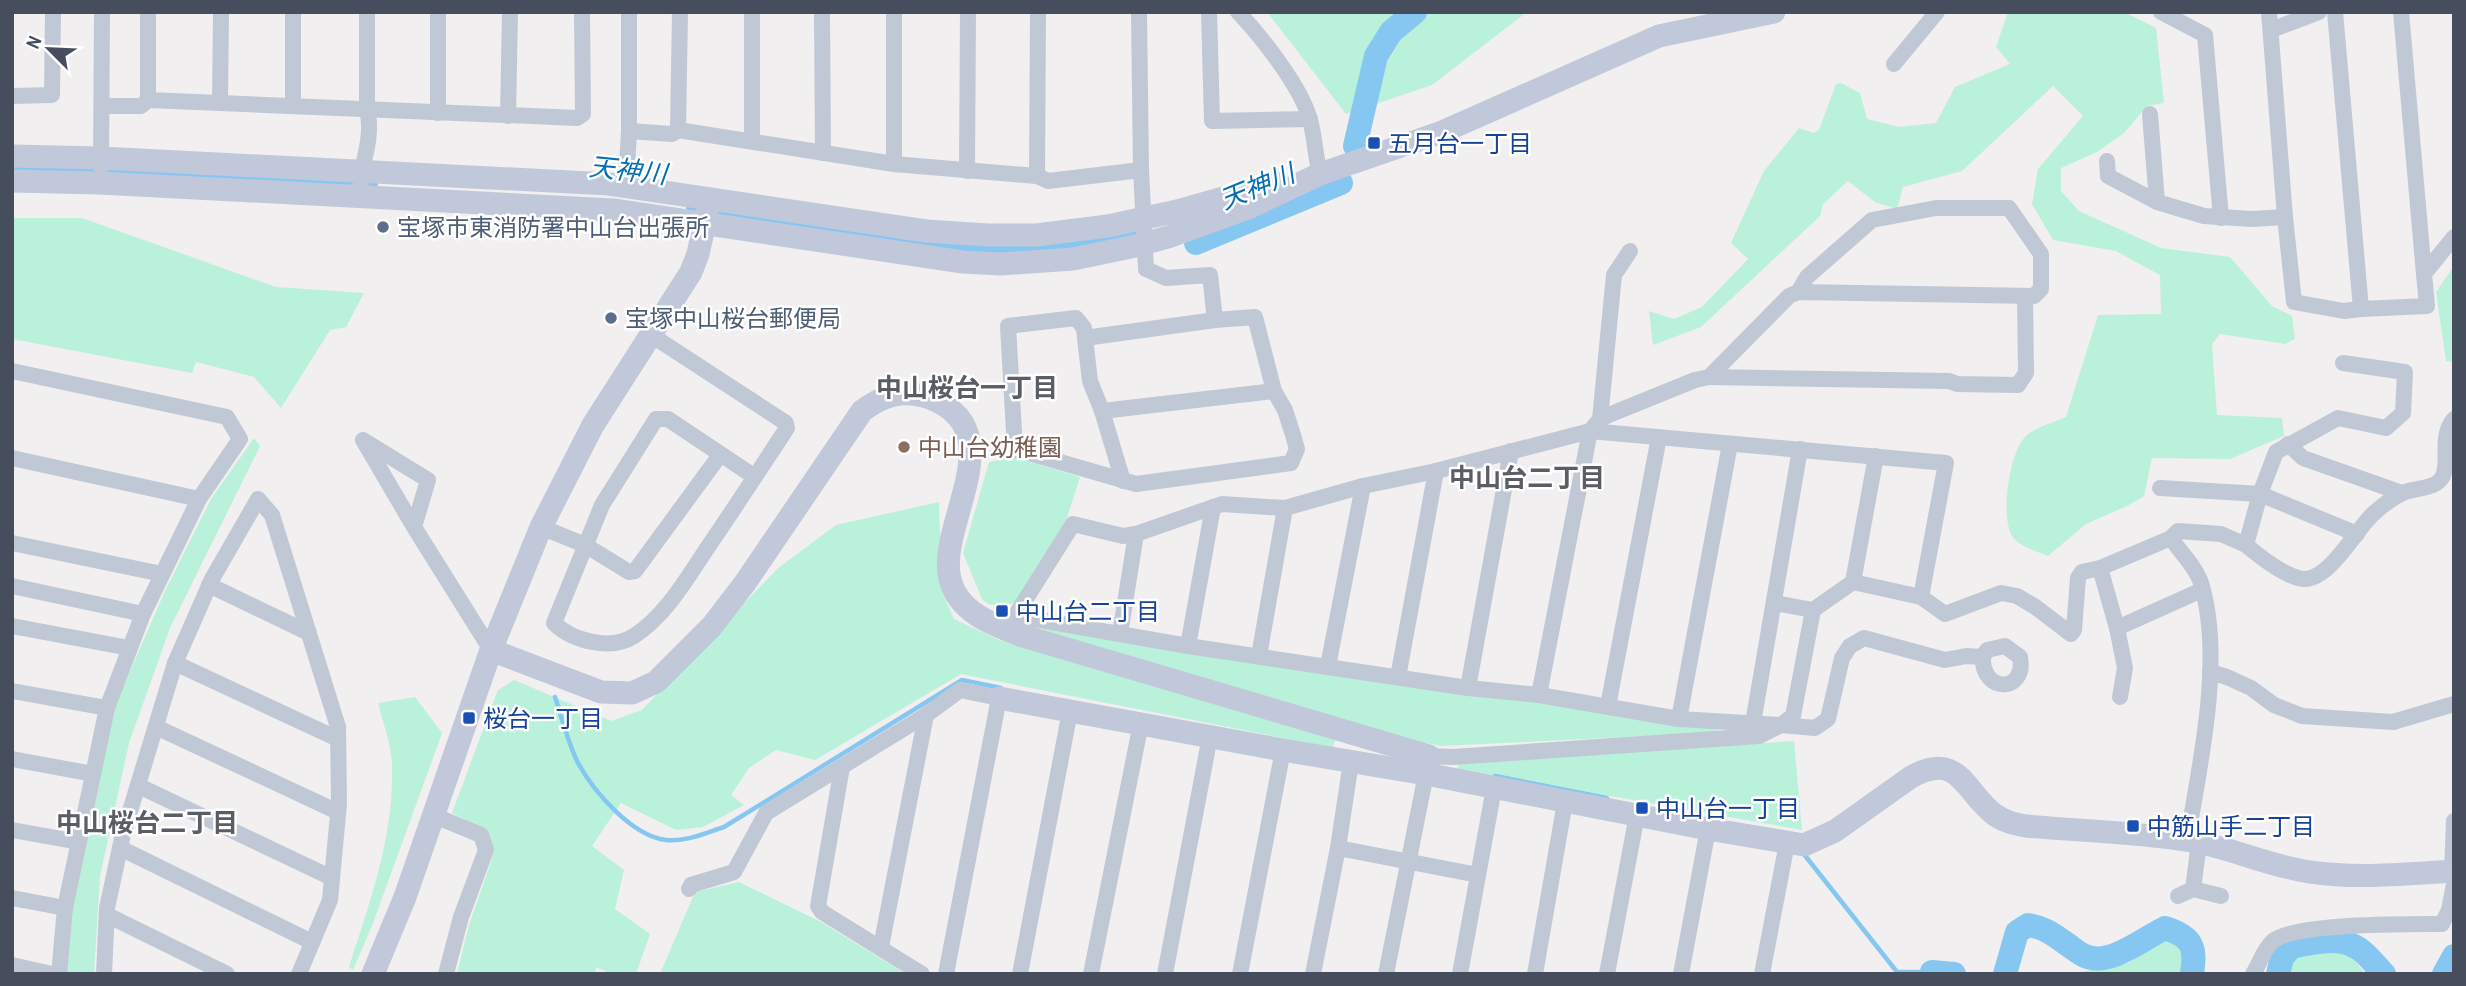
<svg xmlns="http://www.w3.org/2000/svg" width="2466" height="986" font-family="'Archivo Narrow','Noto Sans JP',sans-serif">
  <rect width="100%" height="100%" fill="#f1efef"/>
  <g fill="#baf1da">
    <path d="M1267,12H1527L1432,85L1346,114Z"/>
    <path d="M2008,12H2124L2156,28L2164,103L2147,106L2124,133L2097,152L2061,168V191L2079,211L2161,248L2230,257L2272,306L2292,316L2295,339L2285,344L2220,334L2212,344L2217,415L2282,418L2284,436L2230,459L2152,458L2144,496L2129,505L2086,524L2048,556C2037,551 2016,546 2011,534C2001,513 2009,451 2027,435C2036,427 2055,422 2066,417L2098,315L2161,314L2160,275L2116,251L2053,240L2032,204L2038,169L2083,116L2053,86L1962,171L1903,187L1897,209L1875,202L1848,181L1823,204L1820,216L1701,327L1653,345L1649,311L1674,319L1702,307L1748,259L1731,243L1764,171L1799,128L1814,133L1819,130L1836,84L1841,83L1860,93L1867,119L1899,127L1936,123L1955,87L2010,64L1996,47Z"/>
    <path d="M82,218L276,287L364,293L346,327L330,330L281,408L254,377L196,362L192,373L12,339V218Z"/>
    <path d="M2454,266V362L2446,361L2436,292Z"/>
    <path d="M254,438L260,446L170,628L129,743L100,876L94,974H66L75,883L114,708L165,591L211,499Z"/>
    <path d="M1014,457L1080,477L1065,524L1019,602C1005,605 993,610 982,599L963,553L989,462Z"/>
    <path d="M939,502L942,592L954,619L999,640L1335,740L1333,748L961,674L815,760L776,750L749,768L731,795L744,805L703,827L676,830L621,803L592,846L624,870L615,909L650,934L636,974H610L597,967L593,974H457L469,925L494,853L485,829L452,813L498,690L514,680L611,721L642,710L777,569L836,525Z"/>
    <path d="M1026,626L1722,728L1711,733L1441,746L1401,738Z"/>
    <path d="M415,697L442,733L373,923L353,970L349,967C370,902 394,836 392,766C392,746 383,723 378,703Z"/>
    <path d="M1794,741L1802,830L1457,769L1459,764Z"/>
    <path d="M739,882L821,922L906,974H660L695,892Z"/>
    <path d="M2170,937L2183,947L2184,974H2069L2129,963L2157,941Z"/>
    <path d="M2335,949L2349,953L2365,974H2285C2292,951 2314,952 2335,949Z"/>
  </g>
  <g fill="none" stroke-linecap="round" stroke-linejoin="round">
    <g stroke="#85c7f1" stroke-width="4.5">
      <path d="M555,697C562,718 568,743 578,763C594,792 632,836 666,840C686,842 705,833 724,827L962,680L1001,688"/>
      <path d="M1495,776L1607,798"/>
      <path d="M1803,853L1897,972H1932"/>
    </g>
    <g stroke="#85c7f1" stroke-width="24">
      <path d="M1355,146L1376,56L1391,32L1415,12"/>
      <path d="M12,170H89"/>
      <path d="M115,172L366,183"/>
      <path d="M698,209L914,243L958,247L1041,248L1132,235"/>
      <path d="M1196,243L1341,183"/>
      <path d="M1932,972L1954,974"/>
      <path d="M2005,974L2017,932L2028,925C2047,928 2055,936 2071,947C2075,950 2080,954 2085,956C2110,967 2144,938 2165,928C2193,937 2196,947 2192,974"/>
      <path d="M2278,974L2282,958L2291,947C2311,943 2337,936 2356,947C2366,952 2375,965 2384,974"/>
      <path d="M2444,974L2454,956"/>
    </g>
    <g stroke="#c1c8d5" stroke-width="16">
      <path d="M752,12V140"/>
      <path d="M822,12L823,153"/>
      <path d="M1139,12L1141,170L1146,269L1166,278L1210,275L1215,320"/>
      <path d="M1209,12L1212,121L1310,119"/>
      <path d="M1238,12C1261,36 1302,88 1310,120C1315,138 1315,155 1320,174"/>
      <path d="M2161,12L2205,35L2221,218"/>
      <path d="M2269,12L2285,217L2294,302L2344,311L2361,309"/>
      <path d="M2335,12L2361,309L2427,306L2424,274L2454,237"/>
      <path d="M2401,12L2424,274"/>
      <path d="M2271,30L2319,12"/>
      <path d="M1894,64L1937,12"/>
      <path d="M12,96L52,95L53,12"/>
      <path d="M148,100V12"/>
      <path d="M220,102L221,12"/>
      <path d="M102,106H141L148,100L577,118L583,114L582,12"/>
      <path d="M293,106V12"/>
      <path d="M438,113V12"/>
      <path d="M2150,114L2157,202"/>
      <path d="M508,116L510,12"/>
      <path d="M678,130L680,12"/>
      <path d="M629,131L672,134L678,130L894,164L1037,176L1048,181L1141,170"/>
      <path d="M2107,161L2108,176L2157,202L2204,216L2252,219L2285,217"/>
      <path d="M894,164V12"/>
      <path d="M101,167L102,12"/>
      <path d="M967,171L968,12"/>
      <path d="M1037,176L1038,12"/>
      <path d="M626,185L629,131V12"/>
      <path d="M361,197C361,188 360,178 362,169C367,150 372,129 367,109V12"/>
      <path d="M1255,317L1274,391L1285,410L1293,435L1297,449L1291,463L1136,484L1015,449L1008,326L1076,318L1084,328L1085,338L1215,320Z"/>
      <path d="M651,335L786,423L787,428C762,466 738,503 712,541C690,573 668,614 634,636C611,651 572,641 554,623L602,505L656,419H668L755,477"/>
      <path d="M1085,338L1090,381L1102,411L1274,391"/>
      <path d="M2343,363L2405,372L2403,413L2386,428L2338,418L2276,452L2260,494L2246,545C2259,556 2288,579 2305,579C2331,578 2356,529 2374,513C2382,506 2395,496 2405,492C2416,488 2437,489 2443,476C2450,460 2439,436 2454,419"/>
      <path d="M12,371L227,417L240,439L199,499L143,614L107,708L65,908L59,974"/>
      <path d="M1709,377L1949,381L1957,384L2018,385L2026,373L2025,296"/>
      <path d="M1102,411L1123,481"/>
      <path d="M1600,419L1614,275L1630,251"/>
      <path d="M2288,444L2303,458L2402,493"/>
      <path d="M12,458L199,499"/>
      <path d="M2160,488L2260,494L2357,534"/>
      <path d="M414,527L428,480L363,440L414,527L491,650"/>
      <path d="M541,527L585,545L629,572L635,571L720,455"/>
      <path d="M2171,538C2180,552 2196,567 2201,583C2224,658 2200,764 2187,841"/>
      <path d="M12,543L162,574"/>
      <path d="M2100,568L2117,628L2125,668L2120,697"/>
      <path d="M1853,582L1876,456"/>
      <path d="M209,585L309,633"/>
      <path d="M12,586L143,614"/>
      <path d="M1921,597L1945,614L2001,593L2017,596L2034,606L2071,634L2074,630L2078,578L2082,572L2100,568L2171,538L2178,531L2221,534L2246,545"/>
      <path d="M1016,616L1188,646L1468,688L1539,695L1679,719L1781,725L1793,716L1813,610"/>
      <path d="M1010,624L1073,524L1123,536L1136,534"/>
      <path d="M12,626L129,648"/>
      <path d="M2117,628L2202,590"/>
      <path d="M1120,634L1136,534L1222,504L1285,508L1363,486L1436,471L1590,431L1600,419L1616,412L1695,380L1709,377L1789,296L1798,292L1807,277L1872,220L1936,208H2009L2041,254V289L2034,296L1798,292"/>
      <path d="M1188,646L1213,507"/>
      <path d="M1259,656L1285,508"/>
      <path d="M175,663L338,739"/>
      <path d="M1328,666L1363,486"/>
      <path d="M2210,672L2227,677L2251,688L2274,705L2302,716L2393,722L2454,704"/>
      <path d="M1398,677L1436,471"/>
      <path d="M1468,688L1511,451"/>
      <path d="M12,691L107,708"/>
      <path d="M1539,695L1590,431L1946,463L1921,597L1853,582L1813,610L1774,603"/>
      <path d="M1608,706L1659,437"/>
      <path d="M1679,719L1730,444"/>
      <path d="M1753,723L1800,449"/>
      <path d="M156,727L338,812"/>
      <path d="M1429,756L1453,757L1759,736L1781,725L1815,728L1828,719L1842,658L1850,646L1864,638L1945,660L1966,656L1983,657L1987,650L2005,646L2020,657C2027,694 1981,693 1983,657"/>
      <path d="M12,759L93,774"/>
      <path d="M842,767L818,906L822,912L922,974"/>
      <path d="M139,786L332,878"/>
      <path d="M435,816L481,835L486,850L461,917L446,974"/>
      <path d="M2454,821L2452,871L2454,878"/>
      <path d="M12,830L79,842"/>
      <path d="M120,848L312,942"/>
      <path d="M1338,848L1478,875"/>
      <path d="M689,889L691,885L734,872L766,813L926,715L960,690L999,698L946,974"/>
      <path d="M2193,889L2199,843"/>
      <path d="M2178,896L2193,889L2221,896"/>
      <path d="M12,898L65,908"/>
      <path d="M107,915L227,974"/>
      <path d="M881,947L926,715"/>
      <path d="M12,965L52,974"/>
      <path d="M104,974L107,908L123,834L175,663L212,579L258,499L272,515L338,727L339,804L330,900L299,974"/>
      <path d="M1020,974L1070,711"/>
      <path d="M1091,974L1141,723"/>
      <path d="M1165,974L1210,736"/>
      <path d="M1240,974L1283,750"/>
      <path d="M1313,974L1338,848L1351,762"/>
      <path d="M1386,974L1426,774"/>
      <path d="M1460,974L1494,788"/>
      <path d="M1535,974L1565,802"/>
      <path d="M1607,974L1637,815"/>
      <path d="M1681,974L1708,829"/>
      <path d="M1762,974L1787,843"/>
      <path d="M2253,974C2260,963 2263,950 2273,941C2295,923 2409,924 2442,924L2449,910L2454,884"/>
    </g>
    <g stroke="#c0c8d9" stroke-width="23">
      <path d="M12,156L101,158L609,184L926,231L988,235H1036L1108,226L1177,211L1276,183"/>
      <path d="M12,181L100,183L613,210L963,262L1001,264L1073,259L1131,247L1168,237L1248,208L1320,174L1442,132L1659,36L1774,12"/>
      <path d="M491,650L601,692L632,693L656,682L712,626L745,583L862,411C882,396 902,389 927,397C1017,429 936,524 950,579C958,613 994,625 1023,636L1429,756L1426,774L1708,829L1804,845L1835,831L1911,777C1960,750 1964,792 1995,815C2005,822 2015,824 2026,826C2081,831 2137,832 2191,841C2232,848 2269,866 2310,872C2357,879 2406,874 2454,871"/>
      <path d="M999,698L1283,750L1426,774"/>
      <path d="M373,974L405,897L491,650L541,527L593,425L691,272L698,254L708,208"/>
    </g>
  </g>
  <g fill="#1a4fb4" stroke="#fff" stroke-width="2.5">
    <rect x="1367" y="136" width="14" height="14" rx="3.5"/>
    <rect x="995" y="604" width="14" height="14" rx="3.5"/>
    <rect x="462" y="711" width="14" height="14" rx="3.5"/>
    <rect x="1635" y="801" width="14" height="14" rx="3.5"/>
    <rect x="2126" y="819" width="14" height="14" rx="3.5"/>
  </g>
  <g fill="#5c6f8a" stroke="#fff" stroke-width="2.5">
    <circle cx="383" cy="227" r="7"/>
    <circle cx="611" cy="318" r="7"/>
  </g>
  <circle fill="#8d6e63" stroke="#fff" stroke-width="2.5" cx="904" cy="447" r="7"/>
  <g text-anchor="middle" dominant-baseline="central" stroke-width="5" stroke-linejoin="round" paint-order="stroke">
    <g font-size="24" fill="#164399" stroke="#fff" text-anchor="start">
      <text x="1388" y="143">五月台一丁目</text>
      <text x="1016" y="611">中山台二丁目</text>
      <text x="483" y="718">桜台一丁目</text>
      <text x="1656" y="808">中山台一丁目</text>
      <text x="2147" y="826">中筋山手二丁目</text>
    </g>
    <g font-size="24" fill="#4e5e75" stroke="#fff" text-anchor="start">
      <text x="397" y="227">宝塚市東消防署中山台出張所</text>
      <text x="625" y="318">宝塚中山桜台郵便局</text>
    </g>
    <g font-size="24" fill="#785e54" stroke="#fff" text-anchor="start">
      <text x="918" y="447">中山台幼稚園</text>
    </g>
    <g font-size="26" font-style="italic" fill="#046eb2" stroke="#fff">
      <text transform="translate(628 170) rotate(6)">天神川</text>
      <text transform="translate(1257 186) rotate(-22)">天神川</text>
    </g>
    <g font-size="26" font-weight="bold" fill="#5b5d64" stroke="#fff">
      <text x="967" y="387">中山桜台一丁目</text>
      <text x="1527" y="477">中山台二丁目</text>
      <text x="147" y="822">中山桜台二丁目</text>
    </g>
  </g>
  <rect width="2466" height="986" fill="none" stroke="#464e5d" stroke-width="28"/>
  <g transform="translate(49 49) rotate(294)" stroke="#ffffff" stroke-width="5" paint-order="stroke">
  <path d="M0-5L12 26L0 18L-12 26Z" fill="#464e5d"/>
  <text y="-10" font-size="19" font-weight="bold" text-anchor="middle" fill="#464e5d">N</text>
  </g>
</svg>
